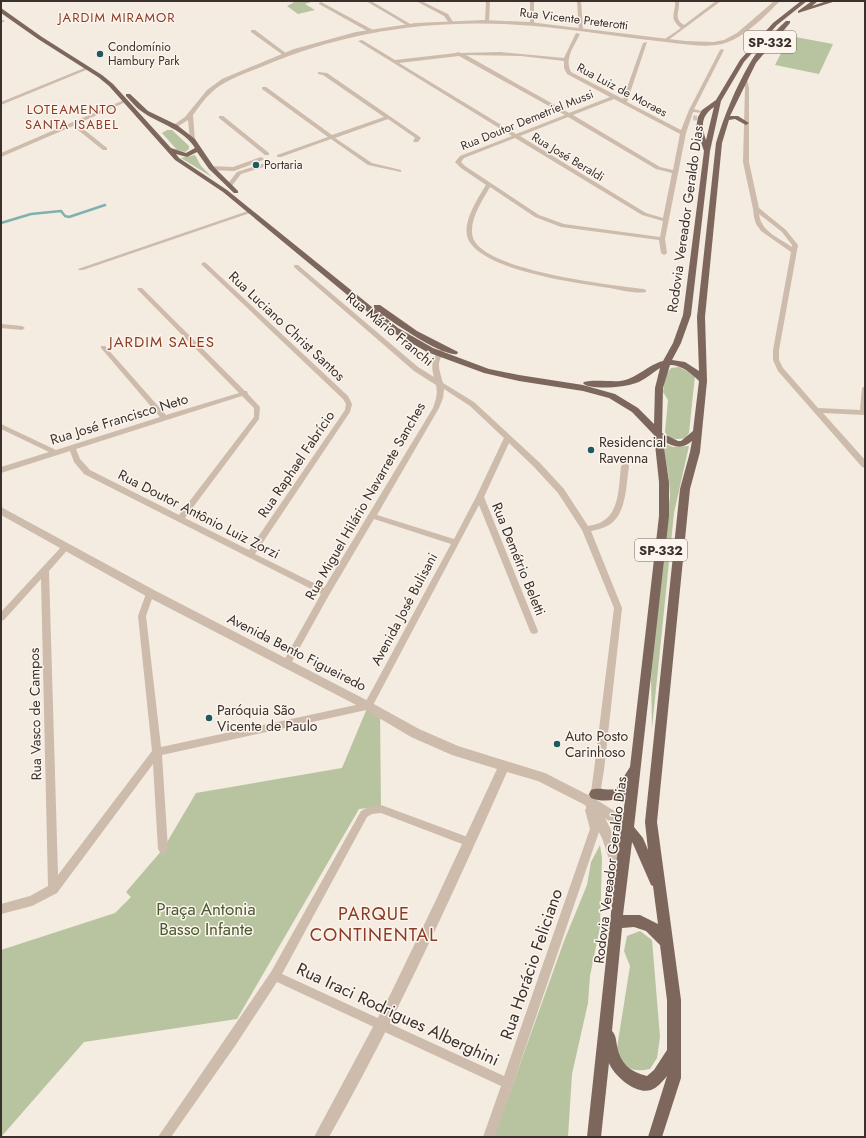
<svg xmlns="http://www.w3.org/2000/svg" width="866" height="1138" font-family="Jost,sans-serif">
  <rect width="100%" height="100%" fill="#f4ebe1"/>
  <g fill="#b8c4a0">
    <path d="M296,1H314L305,4L315,10L298,14L287,6Z"/>
    <path d="M790,36L833,44L819,74L775,65Z"/>
    <path d="M167,130H172L189,146V149L185,152L177,150L162,133Z"/>
    <path d="M195,155L201,166L212,177L181,158Z"/>
    <path d="M679,367L695,375L689,433L685,438C678,440 669,440 665,432L668,400L663,392L665,376L671,368Z"/>
    <path d="M663,443L673,447L689,446L674,513L652,728L651,679L657,610L670,496L669,479Z"/>
    <path d="M368,706L380,713L381,809L379,807L359,809L237,1019L84,1042L1,1137V950L115,913L131,897L126,892L163,849L196,793L342,768Z"/>
    <path d="M600,845L602,858L600,927L590,976L588,1003L572,1074L568,1137H494L564,941L587,885L591,862Z"/>
    <path d="M640,931L652,940L660,1037L657,1058L650,1069C631,1073 627,1068 616,1054L630,966L624,951L627,936Z"/>
  </g>
  <g fill="none" stroke-linecap="round" stroke-linejoin="round">
    <path stroke="#7fb0b2" stroke-width="2.5" d="M1,223L31,214L61,211L65,216L69,217L105,205"/>
    <path stroke="#cfc6bd" stroke-width="5" stroke-dasharray="5 2.5" stroke-linecap="butt" d="M693,118H697"/>
    <g fill="#cdbbac" fill-rule="evenodd">
      <path d="M366,1H371L412,25L408,26Z"/>
      <path d="M416,1H421L448,14L453,22L449,23L444,16Z"/>
      <path d="M486,1H490L489,22L487,23L485,22Z"/>
      <path d="M530,1H534V24L532,25L530,24Z"/>
      <path d="M577,1H581L583,30L581,31L579,30Z"/>
      <path d="M675,1H679C680,12 673,18 684,25L716,1H721L667,41L665,40V39L681,28C668,18 676,13 675,1Z"/>
      <path d="M321,2L373,30V31L369,32L319,4V3Z"/>
      <path d="M1,20H3L5,21L1,23Z"/>
      <path d="M251,30H255L287,54L283,55L251,32Z"/>
      <path d="M576,33L580,34C574,46 564,59 571,72L623,99L643,43L647,42L627,102L681,130L689,110L720,50L722,49L724,50L694,109L705,112L703,113L693,112L686,133L665,239L667,253L664,255L661,253L659,240L561,227L535,217L490,187C482,201 468,221 473,238C485,271 612,285 644,289L646,290V292C635,294 621,290 610,288C577,283 486,271 469,241C460,225 478,198 486,185L461,168L455,162L460,156L512,136L358,41L362,40L395,60L456,53L458,52L461,53L500,52L564,58ZM466,55L521,56L564,61V68L567,74L610,97L569,113ZM459,56L565,115L516,134L399,63ZM614,99L680,134L673,170L660,167L573,115ZM568,117L656,169L672,173L663,218L646,213L520,136ZM515,138L642,215L663,221L660,237L564,224L539,215L465,166L461,162L464,158Z"/>
      <path d="M87,67L91,68L1,105V102Z"/>
      <path d="M318,72L327,73L420,137L421,138L418,142H414L413,141L415,138L414,137L388,119L335,138L372,163L401,170V172L368,165L331,139L281,157H277V155L328,137L262,89V87H266L332,135L384,117L323,75L318,74Z"/>
      <path d="M743,78L747,79L749,88V162L759,208L786,230L798,245L779,350V360L783,368L818,408L860,410L862,388L865,386V415L823,413L865,460V468L862,467L778,371L773,360V350L791,252L761,231L756,224L754,217L753,209L743,162L745,88ZM759,214L782,232L792,245V247C780,238 761,232 759,214Z"/>
      <path d="M124,100L128,101L77,124L107,148V150H103L73,126L1,157V153Z"/>
      <path d="M219,116H223L269,153V155H265L219,118Z"/>
      <path d="M261,157L264,159L263,160L234,171L211,170L208,168L211,166L233,167Z"/>
      <path d="M271,161L274,163L273,164L241,174L231,187L226,186L237,172Z"/>
      <path d="M248,211L253,212L83,270H79L78,269Z"/>
      <path d="M204,262L206,263L348,396L352,404L350,412L255,554L324,588L433,408C436,400 438,393 436,385L414,371L294,267V265H298L418,367L434,377C430,364 433,357 442,347H446L447,348C436,363 438,365 443,383L474,402L540,463L564,489L588,526C593,525 599,524 603,521C620,511 619,483 621,466L625,463L628,464L629,466C626,484 627,514 609,525C604,528 597,530 591,531L622,608L604,770L600,794L598,797L590,802L587,801L585,798L591,792L594,770L614,608L582,530L558,493L534,467L509,443L484,497L538,631L537,633L534,634L531,633L530,631L479,505L371,709L162,755L168,849L166,852L163,854L160,852L158,849L153,764L57,893L32,906L1,914V904L30,896L48,886L41,579L4,620L1,621V612L63,545H69L70,547L49,571L58,875L152,751L138,616L147,591H153L154,593L146,616L161,747L365,703L451,544L374,519L329,595L289,667L286,668L283,667L282,664L321,594L84,474L74,462L70,451L1,473V467L49,452L1,429V424L56,450L160,417L101,348V346H105L166,415L239,393L137,289L138,288H142L245,391H247L248,394L260,407L259,419L185,518L249,550L345,410L346,404L343,399L202,265L201,264ZM444,389L470,406L504,438L476,497L454,539L377,515L439,408L443,398ZM242,396L254,408V417L179,515L90,470L80,459L76,449Z"/>
      <path d="M1,324L22,326L25,328L22,330L1,328Z"/>
      <path d="M381,805L473,839L475,842L473,845L470,847L381,813L372,814L367,817L282,974L504,1076L590,829L585,810L587,807L590,806L593,807L600,829L495,1137H483L501,1086L277,982L235,1046L171,1137H158L271,972L361,811L371,806Z"/>
    </g>
    <g fill="#cdbbac" fill-rule="evenodd">
      <path d="M774,1H780C765,16 743,39 722,44C704,48 684,44 666,42C628,38 591,32 554,28C454,16 353,27 261,67C244,74 224,80 211,93C204,99 199,107 193,115L195,141L190,140L188,120L177,127L172,126L185,117L207,90L222,79L294,49L356,32L416,23L484,20L529,22L685,41L713,42L724,40L737,33Z"/>
      <path d="M1,507L154,590L372,703L419,729L458,746L545,773L592,797L616,812L632,825L634,829L632,833L628,835L605,818C611,830 629,864 623,877L619,879L615,877L602,838L585,805L538,781L507,772C452,896 396,1019 329,1137H314L390,995L435,902L497,769L452,755L411,737L364,709L146,596L1,515Z"/>
    </g>
    <g fill="#7d675c" fill-rule="evenodd">
      <path d="M801,1H807L777,25L744,62L721,101L710,151L691,315L681,343L672,360L685,362L699,371L697,317L716,143C724,116 735,89 750,63C759,48 773,33 786,21H790V23L756,63L731,114L730,116H738L749,123L746,125L735,119L729,120L722,143L705,317L707,381L700,452L690,489L657,822L681,1000V1078L662,1137H648L667,1076C663,1081 657,1088 651,1090C636,1095 614,1076 609,1063L601,1137H587L617,857L626,793L624,797C613,801 602,802 591,798L589,794L591,790C599,787 607,791 616,789L630,767L659,516V482L654,435L632,412L609,398L583,391L519,381L484,373L427,352L392,332L223,192L175,160L109,86L98,77L38,39L1,13V8L42,37L102,75L113,84L171,148L186,153L195,148C183,129 162,125 144,113C137,109 132,102 126,96V94H130L148,111L177,125L195,139L214,167L238,191V193H234L209,169L197,152L187,157L176,154L179,158L227,190L398,328L433,348L489,369L519,375L583,385L615,394L638,408L654,424L655,388L660,368C652,373 645,380 636,383C626,387 590,391 583,383C587,379 612,382 620,381C637,379 647,365 663,361L673,343L683,315L704,151L696,128L698,117L702,110L716,100L740,60L773,23ZM714,107L706,140C701,126 701,116 714,107ZM670,365C682,365 691,373 699,381L693,431L681,441H678L662,433L663,388ZM663,441C674,447 682,450 692,441L690,452L680,489L645,822L648,850L643,838L634,827L669,516V482ZM632,842L634,846L651,885L653,886L658,924L640,915H623ZM634,927L646,931L660,945L667,1000V1050L654,1070L647,1076C630,1072 620,1063 617,1046C616,1040 616,1035 612,1031L622,928Z"/>
      <path d="M812,1H818L812,6L827,1H836L798,13V11Z"/>
      <path d="M374,305H380L417,331L458,352L457,354C442,357 388,319 374,309Z"/>
    </g>
  </g>
  <g fill="#1f5a5e" stroke="#fbf5ee" stroke-width="1.5">
    <circle cx="100" cy="54" r="4"/>
    <circle cx="256" cy="165" r="4"/>
    <circle cx="591" cy="450" r="4"/>
    <circle cx="209" cy="718" r="4"/>
    <circle cx="557" cy="744" r="4"/>
  </g>
  <g text-anchor="middle" dominant-baseline="central" stroke-width="3" stroke-linejoin="round" paint-order="stroke">
    <g font-size="12" fill="#3b302b" stroke="#fbf5ee">
      <text transform="translate(574 19) rotate(7)">Rua Vicente Preterotti</text>
      <text transform="translate(622 90) rotate(28)">Rua Luiz de Moraes</text>
      <text transform="translate(527 120) rotate(-22)">Rua Doutor Demetriel Mussi</text>
      <text transform="translate(568 157) rotate(31)">Rua José Beraldi</text>
    </g>
    <g font-size="12" fill="#3b302b" stroke="#fbf5ee" text-anchor="start">
      <text x="108" y="47">Condomínio<tspan x="108" dy="14">Hambury Park</tspan></text>
      <text x="264" y="165">Portaria</text>
    </g>
    <g font-size="13" letter-spacing="1" fill="#8c3b22" stroke="#fbf5ee">
      <text x="117" y="17">JARDIM MIRAMOR</text>
      <text x="72" y="109">LOTEAMENTO<tspan x="72" dy="15">SANTA ISABEL</tspan></text>
    </g>
    <g fill="#fbf5ee" stroke="#756b66" stroke-width="1">
      <rect x="744" y="31" width="52" height="22" rx="3"/>
      <rect x="635" y="539" width="52" height="22" rx="3"/>
    </g>
    <g font-size="13" font-weight="bold" fill="#3b302b">
      <text x="770" y="42">SP-332</text>
      <text x="661" y="550">SP-332</text>
    </g>
    <g font-size="14" fill="#3b302b" stroke="#fbf5ee">
      <text transform="translate(685 219) rotate(-82)">Rodovia Vereador Geraldo Dias</text>
      <text transform="translate(287 326) rotate(43)">Rua Luciano Christ Santos</text>
      <text transform="translate(390 329) rotate(39)">Rua Mário Franchi</text>
      <text transform="translate(119 419) rotate(-17)">Rua José Francisco Neto</text>
      <text transform="translate(296 464) rotate(-56)">Rua Raphael Fabrício</text>
      <text transform="translate(365 501) rotate(-60)">Rua Miguel Hilário Navarrete Sanches</text>
      <text transform="translate(199 514) rotate(27)">Rua Doutor Antônio Luiz Zorzi</text>
      <text transform="translate(519 559) rotate(68)">Rua Demétrio Beletti</text>
      <text transform="translate(404 609) rotate(-62)">Avenida José Bulisani</text>
      <text transform="translate(297 652) rotate(27)">Avenida Bento Figueiredo</text>
      <text transform="translate(35 714) rotate(-91)">Rua Vasco de Campos</text>
      <text transform="translate(610 870) rotate(-83)">Rodovia Vereador Geraldo Dias</text>
    </g>
    <g font-size="14" fill="#3b302b" stroke="#fbf5ee" text-anchor="start">
      <text x="599" y="442">Residencial<tspan x="599" dy="16">Ravenna</tspan></text>
      <text x="217" y="710">Paróquia São<tspan x="217" dy="16">Vicente de Paulo</tspan></text>
      <text x="565" y="736">Auto Posto<tspan x="565" dy="16">Carinhoso</tspan></text>
    </g>
    <g font-size="15" letter-spacing="1" fill="#8c3b22" stroke="#fbf5ee">
      <text x="162" y="342">JARDIM SALES</text>
    </g>
    <g font-size="17" fill="#4a5a2e" stroke="#fbf5ee">
      <text x="206" y="909">Praça Antonia<tspan x="206" dy="20">Basso Infante</tspan></text>
    </g>
    <g font-size="17" fill="#3b302b" stroke="#fbf5ee">
      <text transform="translate(531 964) rotate(-71)">Rua Horácio Feliciano</text>
      <text transform="translate(398 1014) rotate(25)">Rua Iraci Rodrigues Alberghini</text>
    </g>
    <g font-size="18" letter-spacing="1" fill="#8c3b22" stroke="#fbf5ee">
      <text x="374" y="914">PARQUE<tspan x="374" dy="21">CONTINENTAL</tspan></text>
    </g>
  </g>
  <rect width="866" height="1138" fill="none" stroke="#3b302b" stroke-width="4"/>
</svg>
